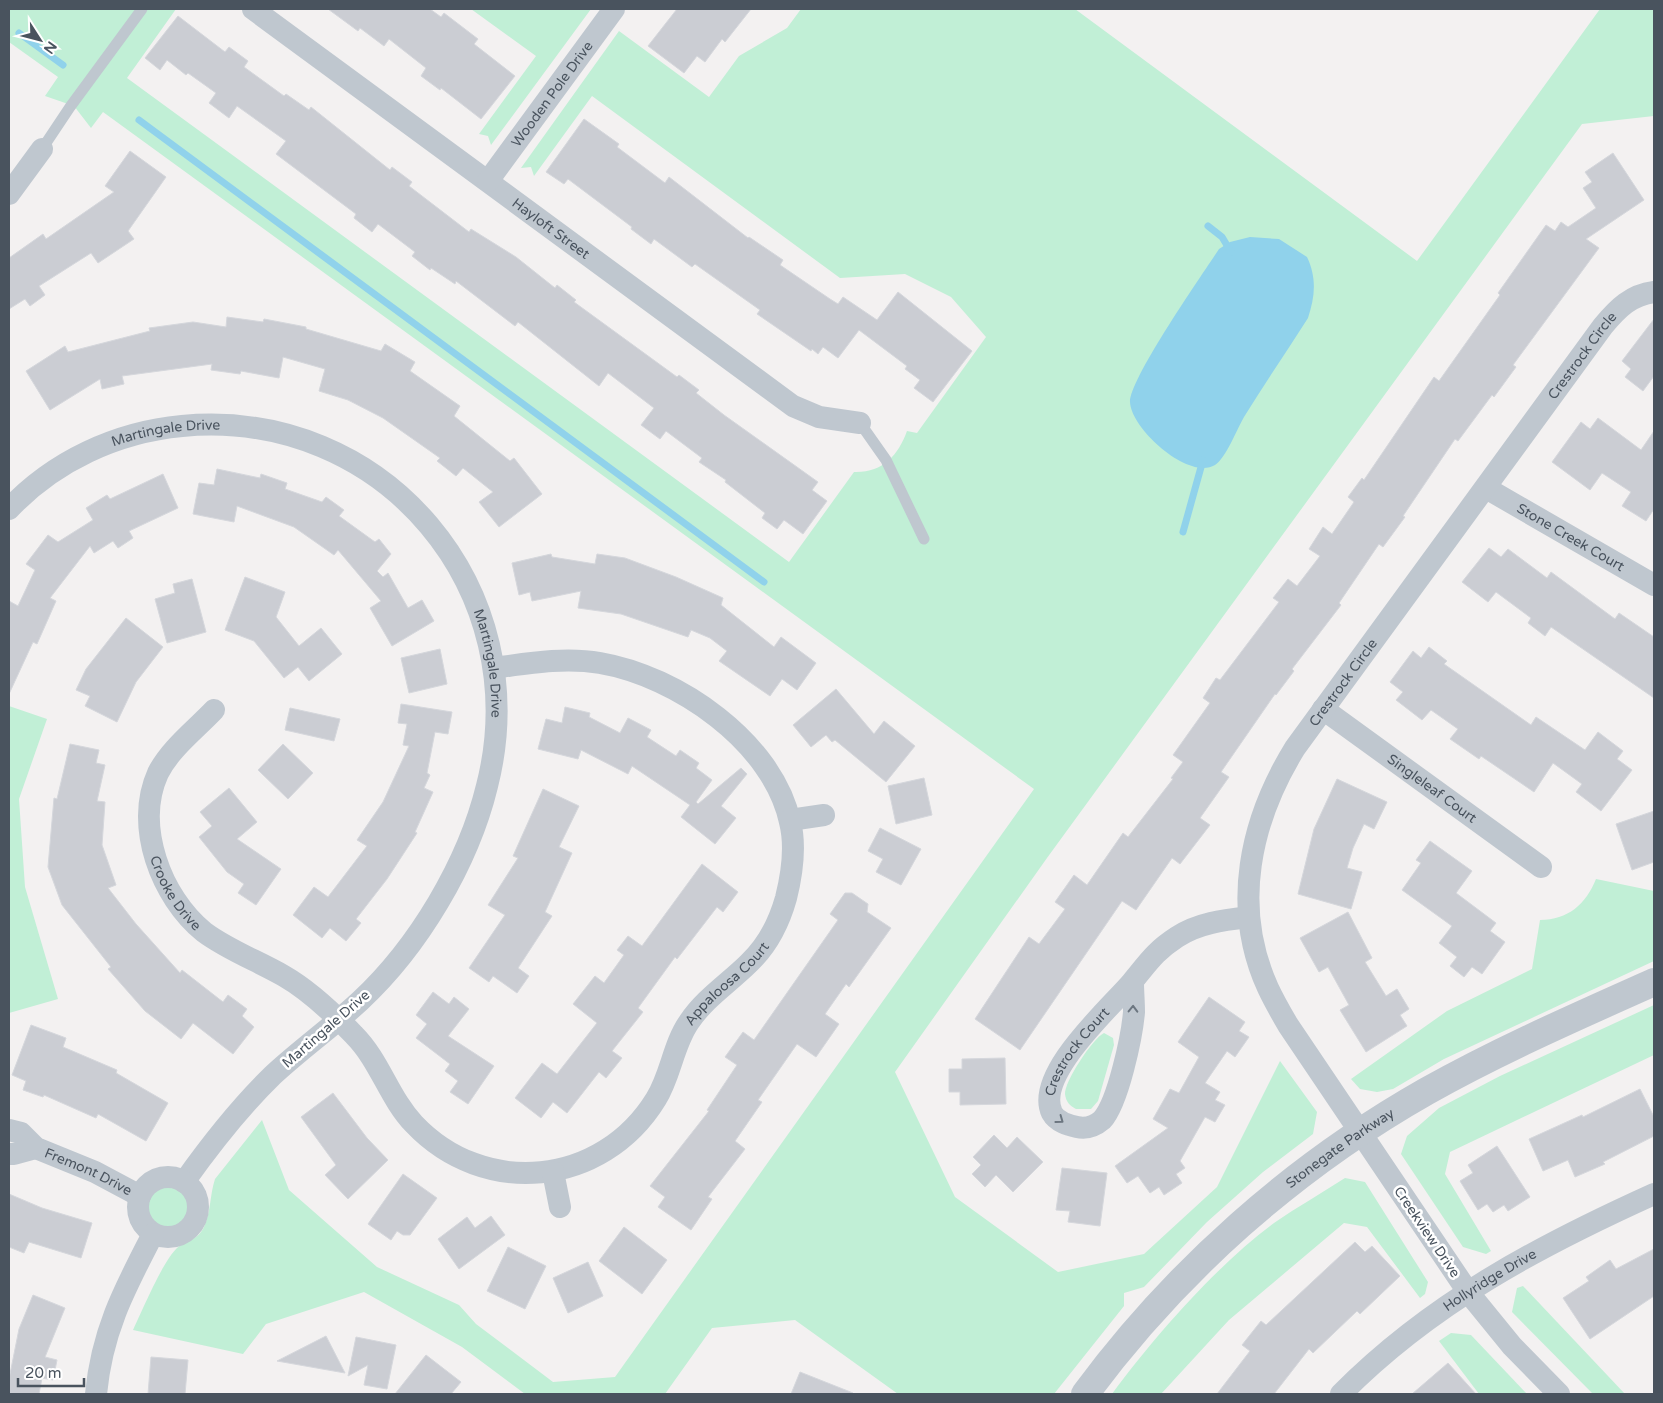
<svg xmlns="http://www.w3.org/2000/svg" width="1663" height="1403" font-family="'Varela Round',sans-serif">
  <rect width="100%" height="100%" fill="#f3f1f1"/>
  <g fill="#c1efd6">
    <path d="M9,9H176L127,78L789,562L854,472C882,473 898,456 907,431L917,433L986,337L951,297L905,274L840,278L592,96L534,176L531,167L521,168L619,31L709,97L739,56L787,28L801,9H1075L1417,261L1600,9H1654V116L1582,124L1047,858L895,1072L955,1197L1058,1272L1144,1254L1217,1187L1280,1061L1317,1112L1313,1134L1263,1172L1207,1222L1144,1287L1124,1293V1306L1054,1394H898L795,1320L712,1328L665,1394H525L462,1347L364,1292L266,1324L243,1354L133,1330C142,1311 163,1261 177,1248C187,1240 198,1240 204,1227C211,1211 210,1194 215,1179L262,1120L289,1190L377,1267L459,1305L476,1324L553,1382L615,1377L1034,789L103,112L91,128L74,106L45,96L58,77L9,42Z"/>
    <path d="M471,9H591L491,145L488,136L479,134L536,56Z"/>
    <path d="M9,706L47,719L19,799L25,887L58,999L9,1013Z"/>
    <path d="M1596,879L1654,891V961L1444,1059L1393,1089L1377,1092L1360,1089L1351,1079L1447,1011L1532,969L1540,920C1568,920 1586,904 1596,879Z"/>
    <path d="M1654,1005V1055L1450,1152L1445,1174L1491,1251L1486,1254L1463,1247L1401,1154L1407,1136L1439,1108L1500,1076Z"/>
    <path d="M1104,1033L1113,1038L1114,1045L1098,1101L1091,1109H1076C1070,1106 1066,1102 1065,1094C1064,1082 1093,1038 1104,1033Z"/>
    <path d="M1345,1178L1365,1182L1428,1282L1425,1294L1420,1298L1367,1227L1344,1223L1229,1320L1161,1394H1112C1154,1337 1217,1265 1274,1223C1297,1207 1322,1193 1345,1178Z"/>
    <circle cx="169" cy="1208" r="22"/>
    <path d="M1523,1286L1625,1394H1593L1512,1312L1517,1288Z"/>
    <path d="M1451,1333L1471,1335L1527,1394H1479L1439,1341Z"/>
  </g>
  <path fill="#90d2eb" d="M1250,237L1279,239L1307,257C1317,278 1315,297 1308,318C1287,351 1265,383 1244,417C1237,429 1226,458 1215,465C1189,481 1131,429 1130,402C1130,378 1202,275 1219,249L1230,242Z"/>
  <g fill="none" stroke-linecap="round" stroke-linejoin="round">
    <g stroke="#90d2eb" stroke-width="7">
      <path d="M19,33L63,65"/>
      <path d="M139,120L764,582"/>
      <path d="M1208,226L1222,237L1231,252"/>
      <path d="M1183,532L1203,460"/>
    </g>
  </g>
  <g fill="#cbcdd3" stroke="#d5d7dc">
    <path d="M328,9H430L441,17L444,13L478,39L474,44L515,76L481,119L441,88L440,90L421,76L426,68L389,39L384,46L360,28L358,31Z"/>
    <path d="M677,9H751L725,42L722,39L705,62L697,56L684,73L648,46Z"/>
    <path d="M178,16L225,52L229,47L248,61L244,67L284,96L286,94L309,110L311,107L390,170L392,167L412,182L409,186L469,232L471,229L516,257L555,288L557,285L576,300L574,302L677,377L679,375L699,390L696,393L724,415L818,482L812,490L827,501L803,534L784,520L777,529L762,518L765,513L725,482L726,480L699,462L702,458L666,431L660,439L641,425L654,408L608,373L599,386L518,322L515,326L456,281L455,284L431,268L430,270L412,256L415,252L378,224L372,232L354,218L356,214L276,154L286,141L237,106L229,118L209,103L216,93L188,73L186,75L167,60L160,70L145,58Z"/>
    <path d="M584,119L619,144L617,147L665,183L669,177L748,238L749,237L783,260L780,265L830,299L838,304L843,297L877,320L898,292L972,351L933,402L914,388L920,380L905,369L907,366L859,330L838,358L823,347L818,354L812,349L811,351L757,314L760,310L695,264L692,267L654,239L651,244L631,229L632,227L568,179L564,184L546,172Z"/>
    <path d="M130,151L166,177L128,231L134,239L98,263L91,253L39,286L45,295L30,306L25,299L9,309V258L43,234L46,239L114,192L105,186Z"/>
    <path d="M1613,153L1644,200L1586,239L1599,248L1513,365L1516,367L1494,397L1492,395L1458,441L1455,439L1403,516L1405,517L1383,547L1379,544L1339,603L1341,605L1292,669L1294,671L1276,695L1275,694L1221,772L1229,777L1200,818L1210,825L1180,864L1172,858L1136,910L1122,901L1020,1050L975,1019L1029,937L1039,944L1065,909L1055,902L1074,875L1087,885L1123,833L1128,837L1173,779L1171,778L1183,762L1173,755L1210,703L1203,698L1216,678L1220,680L1279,602L1273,598L1288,579L1297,586L1320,556L1309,549L1323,527L1332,534L1354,502L1348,497L1362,478L1364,480L1434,377L1439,381L1500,295L1498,293L1546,225L1555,231L1561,222L1568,227L1596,208L1583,188L1592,182L1585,172Z"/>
    <path d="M227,317L263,322L264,319L306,327V329L381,351L385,344L415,362L410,371L460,406L454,416L510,461L514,458L542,494L499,527L479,502L493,492L463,468L456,476L437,461L440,458L383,418L348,400L319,391L325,369L283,357L279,378L241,371L240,374L211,370L212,364L122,376L124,384L102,389L100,379L50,410L26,371L65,346L68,352L150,331L149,328L193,322L226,327Z"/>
    <path d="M1654,319V376L1643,391L1625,377L1631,369L1622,361Z"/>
    <path d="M1598,418L1641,450L1654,431V509L1646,521L1622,506L1631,492L1602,473L1590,490L1552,462L1581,422L1590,429Z"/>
    <path d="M217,469L260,478L261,474L287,483L285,489L322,502L326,497L344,510L339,516L375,542L379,539L391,554L377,571L383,577L388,573L408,608L422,600L434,621L392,646L370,608L381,601L338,550L334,555L294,527L237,506L234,522L193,514L199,483L214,485Z"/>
    <path d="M163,474L178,508L129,531L133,538L118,548L113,541L94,553L90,546L50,598L56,601L37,644L33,642L9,694V601L18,606L35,570L26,564L48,535L58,542L93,520L86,508L107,495L110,499Z"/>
    <path d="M1489,548L1501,557L1508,549L1547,578L1551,572L1615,619L1619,613L1654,637V698L1551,627L1545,636L1528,623L1531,618L1496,592L1488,602L1462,582Z"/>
    <path d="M551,554L552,557L595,564L597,554L625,558L676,577L723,598L721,605L774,647L781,637L816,663L797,690L782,679L770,696L719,661L727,651L710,638L691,630L688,637L621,614L578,608L581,591L532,601L530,592L519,595L512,563Z"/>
    <path d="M245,577L285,592L276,617L299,646L321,628L342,654L309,681L298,667L284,678L254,641L225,630Z"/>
    <path d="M192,579L206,632L167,643L155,599L175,593L173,584Z"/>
    <path d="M126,618L163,647L136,682L117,722L85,706L90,696L76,690L86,669Z"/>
    <path d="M1429,647L1447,661L1444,664L1531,725L1536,717L1585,750L1598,732L1623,751L1617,759L1632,770L1601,811L1576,792L1582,784L1553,763L1534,792L1481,756L1479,759L1450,739L1458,729L1431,710L1422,720L1396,700L1403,692L1390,682L1413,651L1421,658Z"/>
    <path d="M440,649L447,684L409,693L401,658Z"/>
    <path d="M836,689L874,734L884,721L915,746L886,782L835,740L832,742L826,735L811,747L793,725Z"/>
    <path d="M401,704L452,712L448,734L435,732L427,773L430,775L424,788L433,792L415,832L417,833L387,879L356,919L361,923L346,941L330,928L322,938L293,915L314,887L328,897L367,846L357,840L383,802L409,746L403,745L407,724L398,723Z"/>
    <path d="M565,707L590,713L589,717L620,733L628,718L651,730L647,737L676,756L680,750L699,763L696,768L712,780L696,802L698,804L741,768L747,774L721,806L736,818L715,844L681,817L690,805L632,766L628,774L581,750L578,759L538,749L546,719L562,723Z"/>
    <path d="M290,708L340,719L334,741L285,730Z"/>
    <path d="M70,744L99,750L96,763L105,765L97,801L105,802L102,845L116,885L108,888L136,924L180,973L182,970L223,1002L228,995L247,1009L242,1016L254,1027L233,1054L193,1023L181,1039L145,1011L108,969L111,967L62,905L48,867L54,798L57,799Z"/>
    <path d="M283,744L313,773L288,799L258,770Z"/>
    <path d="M924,778L932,815L896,824L888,786Z"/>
    <path d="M1337,779L1387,802L1374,829L1364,824L1353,848L1347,868L1362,872L1351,909L1298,894L1314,829Z"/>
    <path d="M229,788L257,822L237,839L281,869L256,905L238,893L244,884L227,872L199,837L212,826L200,812Z"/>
    <path d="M543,789L579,806L559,847L572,853L545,912L552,916L518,968L529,976L517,993L493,976L489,982L469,968L505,915L488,905L518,858L513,856Z"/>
    <path d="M1654,811V862L1632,870L1616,824Z"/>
    <path d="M880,828L921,849L901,885L876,872L883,859L868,851Z"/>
    <path d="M1430,841L1472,871L1456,893L1496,923L1490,931L1505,942L1482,974L1472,967L1464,977L1450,966L1457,957L1439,943L1452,926L1402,890L1421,863L1416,860Z"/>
    <path d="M702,864L738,892L723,912L717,907L677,959L675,957L638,1008L643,1012L612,1051L622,1058L606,1078L599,1072L567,1113L553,1102L541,1118L515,1098L542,1063L557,1074L597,1023L573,1004L595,976L604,983L624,955L617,950L628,936L642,946Z"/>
    <path d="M845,893H852L868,904L867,912L891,928L849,987L846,984L825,1014L839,1024L816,1057L797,1044L758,1100L762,1102L735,1141L745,1149L708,1197L712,1199L691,1230L658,1207L665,1197L650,1186L709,1111L707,1110L737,1065L725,1057L743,1032L754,1040L838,920L830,914Z"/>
    <path d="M1348,912L1372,958L1365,962L1386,996L1397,989L1409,1009L1400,1015L1407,1026L1366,1052L1340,1010L1349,1005L1328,967L1319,972L1300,938Z"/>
    <path d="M433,992L449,1004L454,997L469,1009L448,1036L494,1066L468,1104L450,1092L458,1081L445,1071L450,1064L416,1038L427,1024L416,1015Z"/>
    <path d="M1209,997L1245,1022L1239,1031L1249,1037L1235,1057L1227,1051L1205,1083L1220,1092L1215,1100L1225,1105L1215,1122L1205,1117L1180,1161L1185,1168L1176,1174L1182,1183L1164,1195L1159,1187L1150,1193L1138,1176L1127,1183L1115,1166L1168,1128L1153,1119L1170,1089L1179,1093L1199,1057L1178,1042Z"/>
    <path d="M31,1025L66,1038L63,1047L117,1070L116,1073L168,1103L146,1141L98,1114L96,1118L44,1095L43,1097L23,1090L26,1081L12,1075Z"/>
    <path d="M1005,1058L1006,1104L960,1105V1092H949V1069H962V1059Z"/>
    <path d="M1640,1089L1654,1117V1136L1603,1162L1605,1164L1575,1177L1568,1160L1543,1171L1529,1139L1582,1115L1583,1117Z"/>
    <path d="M333,1093L367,1138L388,1160L348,1199L325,1175L336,1165L301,1117Z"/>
    <path d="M994,1135L1007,1148L1017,1137L1043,1162L1013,1192L996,1175L985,1187L972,1174L981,1165L973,1157Z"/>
    <path d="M1497,1146L1530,1197L1508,1211L1504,1205L1493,1212L1487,1204L1478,1210L1460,1181L1473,1173L1468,1165Z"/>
    <path d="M1062,1168L1107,1173L1100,1226L1068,1222L1070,1211L1056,1210Z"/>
    <path d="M403,1174L437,1198L410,1235H403L397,1231L391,1240L368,1224Z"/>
    <path d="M9,1194L42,1208L92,1223L81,1258L29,1242L24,1253L9,1247Z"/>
    <path d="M491,1216L505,1235L459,1269L438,1239L467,1217L475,1228Z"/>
    <path d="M624,1227L667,1260L642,1294L599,1261Z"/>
    <path d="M1355,1242L1365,1252L1372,1246L1400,1276L1360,1314L1357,1311L1313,1353L1309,1349L1274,1394H1217L1250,1351L1242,1345L1261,1321L1266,1325Z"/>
    <path d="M508,1247L546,1266L525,1309L487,1291Z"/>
    <path d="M1654,1249V1296L1590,1339L1563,1298L1589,1281L1586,1277L1610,1260L1616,1269Z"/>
    <path d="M588,1262L603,1296L568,1313L553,1278Z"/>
    <path d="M33,1295L65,1308L45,1357L57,1360L53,1380L42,1378L39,1394H9V1379L19,1329Z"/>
    <path d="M326,1336L345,1373L277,1361Z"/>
    <path d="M356,1337L396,1345L387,1389L364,1385L368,1365L348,1376Z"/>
    <path d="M426,1355L461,1382L451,1394H395Z"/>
    <path d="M151,1357L188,1360L185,1394H148Z"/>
    <path d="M1448,1363L1476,1394H1412Z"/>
    <path d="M800,1372L853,1393V1394H791Z"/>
  </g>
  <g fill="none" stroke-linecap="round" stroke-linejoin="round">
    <g stroke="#bfc7cf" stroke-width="11">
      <path d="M42,149L70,107L142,9"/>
      <path d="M860,423L886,460L924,539"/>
    </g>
    <g stroke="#bfc7cf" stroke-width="22">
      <path id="s1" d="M253,9L793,406L819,417L860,423"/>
      <path id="s2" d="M488,181L614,9"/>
      <path d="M9,194L42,149"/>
      <path id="s3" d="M1486,488L1654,585"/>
      <path id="s4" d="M9,509C54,461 117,432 182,426C384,407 537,590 487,786C468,864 418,947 360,1001C332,1027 301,1049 273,1075C239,1108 211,1144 184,1182"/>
      <path id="s5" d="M1323,709L1541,867"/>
      <path id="s6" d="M214,710C195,730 170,749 158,773C134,826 161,897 204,932C228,950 258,961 284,976C310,991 334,1014 354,1035C380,1061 389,1098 414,1124C484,1198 602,1187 656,1099C671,1075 673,1045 689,1022C705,998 729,983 749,963C768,945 779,923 786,898C792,874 796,846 790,822C773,742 677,676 600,663C565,657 530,663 494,668"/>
      <path d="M790,820L824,815"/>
      <path id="s7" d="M1133,982C1133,992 1134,1002 1134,1012C1132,1036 1118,1103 1102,1120C1095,1126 1086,1129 1077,1127C1068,1125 1057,1122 1052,1113C1034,1075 1110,1008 1132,982C1148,963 1154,952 1177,937C1198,923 1224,920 1249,917"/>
      <path id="s8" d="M9,1130L21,1133L36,1148L95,1172L140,1196"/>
      <path d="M9,1154H14L36,1148"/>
      <path d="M553,1172L560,1207"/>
      <circle cx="168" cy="1207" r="30"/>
      <path d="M96,1394C102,1331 124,1290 153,1234"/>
      <path id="s9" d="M1341,1394C1431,1303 1539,1246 1654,1194"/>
      <path id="s10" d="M1559,1394L1512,1346L1468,1292L1288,1025C1281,1013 1274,1001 1268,988C1231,907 1250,821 1295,748L1603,326C1618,308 1631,295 1654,292"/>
    </g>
    <path stroke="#bfc7cf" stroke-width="28" id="s11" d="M1085,1394C1176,1271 1293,1167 1427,1091C1500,1050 1578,1016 1654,982"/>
  </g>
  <defs><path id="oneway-chevron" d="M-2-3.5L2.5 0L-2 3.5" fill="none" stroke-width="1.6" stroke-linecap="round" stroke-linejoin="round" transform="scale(1.25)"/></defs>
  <g stroke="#6c7680">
    <use href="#oneway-chevron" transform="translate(1133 1009) rotate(-89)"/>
    <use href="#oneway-chevron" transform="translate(1060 1120) rotate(36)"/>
  </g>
  <g text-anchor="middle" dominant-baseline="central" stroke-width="5" stroke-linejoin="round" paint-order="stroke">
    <g font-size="14" fill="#49535e" stroke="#fff">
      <text stroke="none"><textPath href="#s2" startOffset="108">Wooden Pole Drive</textPath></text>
      <text stroke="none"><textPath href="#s1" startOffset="370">Hayloft Street</textPath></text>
      <text stroke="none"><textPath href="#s10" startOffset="1239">Crestrock Circle</textPath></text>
      <text stroke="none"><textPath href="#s4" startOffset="179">Martingale Drive</textPath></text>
      <text stroke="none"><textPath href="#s3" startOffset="98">Stone Creek Court</textPath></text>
      <text stroke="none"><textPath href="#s4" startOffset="626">Martingale Drive</textPath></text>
      <text stroke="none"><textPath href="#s10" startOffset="834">Crestrock Circle</textPath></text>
      <text stroke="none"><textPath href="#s5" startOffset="135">Singleleaf Court</textPath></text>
      <text stroke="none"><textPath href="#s6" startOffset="212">Crooke Drive</textPath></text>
      <text stroke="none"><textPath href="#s6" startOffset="972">Appaloosa Court</textPath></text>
      <text transform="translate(326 1029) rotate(-41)">Martingale Drive</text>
      <text stroke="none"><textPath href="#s7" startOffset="270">Crestrock Court</textPath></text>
      <text stroke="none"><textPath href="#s11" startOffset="356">Stonegate Parkway</textPath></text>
      <text stroke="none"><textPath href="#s8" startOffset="91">Fremont Drive</textPath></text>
      <text transform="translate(1427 1232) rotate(56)">Creekview Drive</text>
      <text stroke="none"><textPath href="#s9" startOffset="188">Hollyridge Drive</textPath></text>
    </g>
  </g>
  <rect width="1663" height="1403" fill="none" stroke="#49535e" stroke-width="20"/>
  <g transform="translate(40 40) rotate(126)" stroke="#ffffff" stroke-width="4" paint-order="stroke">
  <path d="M0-4L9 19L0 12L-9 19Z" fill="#49535e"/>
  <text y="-8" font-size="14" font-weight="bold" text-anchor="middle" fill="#49535e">N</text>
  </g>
  <path d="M18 1378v8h66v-8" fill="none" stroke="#49535e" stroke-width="2.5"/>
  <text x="25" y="1378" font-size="15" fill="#49535e" stroke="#ffffff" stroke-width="4" paint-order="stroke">20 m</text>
</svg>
